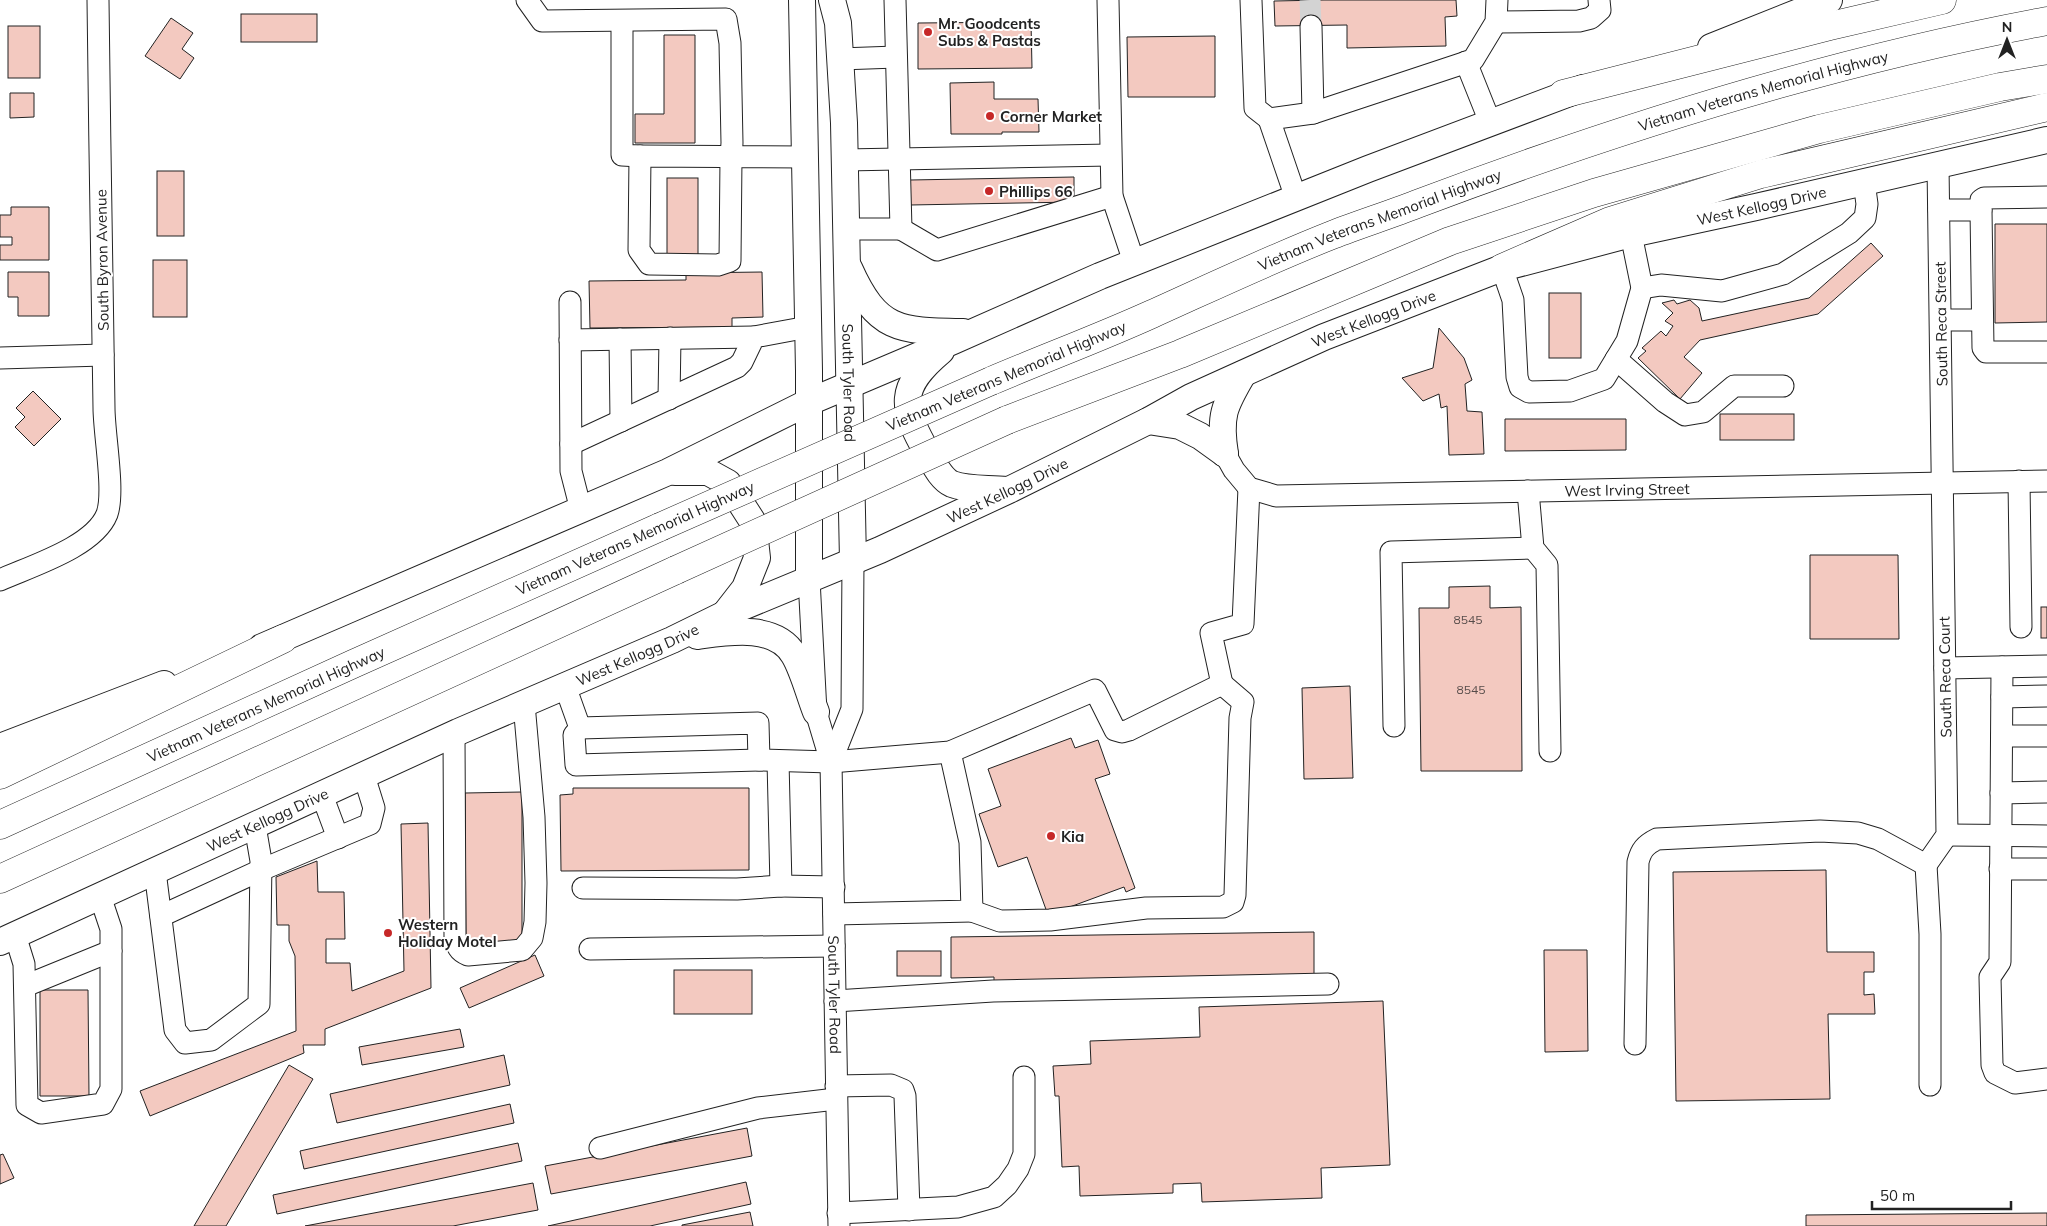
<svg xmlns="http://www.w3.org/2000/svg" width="2047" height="1226" font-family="Mulish,sans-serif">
  <rect width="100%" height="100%" fill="#fff"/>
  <g fill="#f3c9c0" stroke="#222">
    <path d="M1324,0H1456L1457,16L1445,17L1446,46L1347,48V25L1275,26L1274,1Z"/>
    <rect x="241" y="14" width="76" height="28"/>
    <path d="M171,18L193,33L182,49L194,58L180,79L145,56Z"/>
    <path d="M1031,22L1032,68L918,69V23Z"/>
    <rect x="8" y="26" width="32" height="52"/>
    <path d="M664,35H695V143H635V114H664Z"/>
    <path d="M1215,36V97H1128L1127,37Z"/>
    <path d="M994,82V99H1038L1039,132H1002V134H951L950,83Z"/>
    <path d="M10,93H34V117L10,118Z"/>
    <rect x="157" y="171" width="27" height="65"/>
    <path d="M1074,177V202L910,205V180Z"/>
    <rect x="667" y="178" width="31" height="79"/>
    <path d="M11,207H49V260H0V245H12V237H0V215H11Z"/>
    <path d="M1995,224H2047V322L1995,323Z"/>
    <path d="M1871,243L1883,256L1818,314L1700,340L1684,357L1702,373L1680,399L1638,358L1646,351L1642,348L1661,331L1666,336L1673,326L1665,321L1673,313L1662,303L1674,300L1677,304L1690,300L1699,308L1702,321L1809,298Z"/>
    <rect x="153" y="260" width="34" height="57"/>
    <path d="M8,272H49V316H18V297H8Z"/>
    <path d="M762,272L763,317L732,318V327L590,328L589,281L686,280V273Z"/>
    <rect x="1549" y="293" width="32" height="65"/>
    <path d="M1439,328L1464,358L1472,380L1465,384L1467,411L1482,412L1484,454L1449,455L1447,406L1441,408L1439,394L1423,401L1402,378L1433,368Z"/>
    <path d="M33,391L61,419L34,446L15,427L25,417L16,408Z"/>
    <rect x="1720" y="414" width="74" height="26"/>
    <path d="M1505,419H1626V450L1505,451Z"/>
    <path d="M1810,555H1898L1899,639H1810Z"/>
    <path d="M1490,586V608L1521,607L1522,771H1421L1419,608H1449V587Z"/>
    <rect x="2041" y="607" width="6" height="31"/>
    <path d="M1350,686L1353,778L1304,779L1302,688Z"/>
    <path d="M1071,738L1075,748L1098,740L1110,774L1095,779L1135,888L1126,892L1124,887L1048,915L1027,857L998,867L979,814L1001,806L988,769Z"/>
    <path d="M573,788H749V870L561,871L560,795L573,794Z"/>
    <path d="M522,792V946L466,947L465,793Z"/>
    <path d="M428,823L431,988L325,1029V1045H303L304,1053L150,1116L140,1091L296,1031L295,956L289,941V925H277L276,877L317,861L318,892H344L345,939H326V963H350L352,991L404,971L401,824Z"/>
    <path d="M1826,870L1827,952H1874V972H1864V995L1874,994L1875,1014H1828L1830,1099L1676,1101L1673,872Z"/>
    <path d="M1314,932V980L994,984V977L951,978V937Z"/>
    <path d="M1544,950H1587L1588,1051L1545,1052Z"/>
    <rect x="897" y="951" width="44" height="25"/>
    <path d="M535,955L544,976L469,1008L460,988Z"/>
    <rect x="674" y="970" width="78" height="44"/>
    <path d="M40,990H88L89,1096H40Z"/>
    <path d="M1383,1001L1390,1165L1321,1168L1322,1198L1202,1202L1201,1183L1173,1184V1193L1080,1196L1079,1166L1062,1167L1059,1096H1055L1053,1066L1091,1064L1090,1041L1200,1037L1199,1007Z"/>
    <path d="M460,1029L464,1047L362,1065L359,1047Z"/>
    <path d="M504,1055L510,1085L337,1123L330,1094Z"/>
    <path d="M289,1065L313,1079L226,1226H194Z"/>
    <path d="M510,1104L514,1123L304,1169L300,1151Z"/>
    <path d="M747,1128L752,1156L551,1194L545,1166Z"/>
    <path d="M518,1143L522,1161L277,1214L273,1195Z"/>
    <path d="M3,1154L14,1178L0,1184V1155Z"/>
    <path d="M746,1182L751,1204L650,1226H548Z"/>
    <path d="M533,1183L538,1210L453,1226H305Z"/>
    <path d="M750,1212L753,1226H682V1225Z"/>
    <path d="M2047,1213V1226H1806V1215Z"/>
  </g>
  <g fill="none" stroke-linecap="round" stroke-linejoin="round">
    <path stroke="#d3d3d3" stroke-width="21" stroke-dasharray="21 11" stroke-linecap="butt" d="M1310,0L1311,26"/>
    <g stroke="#222" stroke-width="23">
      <g id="minor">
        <path d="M527,0L542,21L726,19L730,43L732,143L731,158L730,261L718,265L649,264L639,250L640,156L806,157"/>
        <path d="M1108,0L1112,196L1134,262"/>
        <path d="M1251,0L1255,108L1269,119L1313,113L1473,60L1496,22L1497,0"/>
        <path d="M622,22V155L640,156"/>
        <path d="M1496,22L1579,21L1591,18L1600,10L1599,0"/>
        <path d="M1311,26L1313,113"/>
        <path d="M840,59L896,57"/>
        <path d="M1466,62L1490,122"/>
        <path d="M1269,119L1296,198"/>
        <path d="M845,160L1110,155"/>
        <path d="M1939,210H1981V200L1984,198L2047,197"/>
        <path d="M1981,210L1983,348L1986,352H2047"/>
        <path d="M846,229H901L895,0"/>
        <path d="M901,229L937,250L1112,196"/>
        <path d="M1502,268L1513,300L1517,377L1520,387L1529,392L1570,391L1604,379L1627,341L1642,288L1631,234"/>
        <path d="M1642,288L1661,285L1722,291L1783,274L1849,233L1865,218L1867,204L1864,182"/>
        <path d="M570,302L571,471L581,510"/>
        <path d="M1941,320H1982"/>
        <path d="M620,339L621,421"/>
        <path d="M570,340L754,337"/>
        <path d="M0,358L103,355"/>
        <path d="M1616,359L1665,402L1685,415L1703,412L1734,386H1783"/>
        <path d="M669,399L670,338"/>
        <path d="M571,444L737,367L742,362L754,337L808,327"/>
        <path id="s1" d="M1225,454L1234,470L1249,488L1276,496L2047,481"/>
        <path d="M2019,481L2021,627"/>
        <path d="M1528,491L1533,548L1547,565L1550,751"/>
        <path id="s2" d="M809,579L816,712L831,762L839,1226"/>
        <path d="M0,580C31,566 94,547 107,514C115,492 104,434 104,408C101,272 100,136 98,0"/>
        <path d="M2002,667L2000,962L1990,977L1992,1065L1995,1073L2015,1083L2047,1079"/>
        <path d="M1945,668L2047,666"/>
        <path d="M565,686L580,728L758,723L759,760L831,762L950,752L1095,690L1115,730L1122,732L1129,730L1222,684L1211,633L1243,624L1249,488"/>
        <path d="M2002,697L2047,696"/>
        <path d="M1394,726L1391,552L1533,548"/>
        <path d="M580,728L574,735L576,765L759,760"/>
        <path d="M454,735L455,937C457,946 458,951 468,955L522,950L532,938L535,922L536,883L534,817L524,704"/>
        <path d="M2002,736H2047"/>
        <path d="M778,761L781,886L834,887"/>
        <path d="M831,762L852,709L853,561"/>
        <path d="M2001,793L2047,792"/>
        <path d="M322,795L338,838"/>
        <path d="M1947,835L2047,836"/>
        <path d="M1926,865L1947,835L1938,165"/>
        <path d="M1926,865L1930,934V1085"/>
        <path d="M2000,869H2047"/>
        <path d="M155,871L175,1030L185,1043L211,1040L259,1004L261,861L255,826"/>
        <path d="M583,888L737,889L781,886"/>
        <path d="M972,911L1000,921L1050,920L1146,908L1223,907L1233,902L1235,895L1240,718L1243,702L1222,684"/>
        <path d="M834,914L972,911L970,842L950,752"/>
        <path d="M161,916L261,870L370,824L374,808L364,776"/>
        <path d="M15,935L24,964L27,1105L41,1113L103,1104L111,1089V929L100,896"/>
        <path d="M590,949L834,946"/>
        <path d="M25,986L111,951"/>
        <path d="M835,1001L993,991L1328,984"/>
        <path d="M1635,1044L1638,862C1641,850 1645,845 1657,839L1820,831L1858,833L1878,839L1926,865"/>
        <path d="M836,1086L891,1085L903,1090L905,1096L909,1210"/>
        <path d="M600,1148L758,1108L836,1099"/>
        <path d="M838,1213L958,1207L994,1197L1007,1185L1018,1169L1024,1154V1077"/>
      </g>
    </g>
    <g stroke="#222" stroke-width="28">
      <g id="major">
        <path d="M802,0L809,371V579"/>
        <path id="s3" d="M832,0L838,23L844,123L853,561"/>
        <path d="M1711,47L1829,0"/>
        <path d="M849,268C877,331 899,331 963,332"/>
        <path d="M941,351C897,388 901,407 928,454C934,464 941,479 952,484C968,490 989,488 1006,490"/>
        <path d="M1148,421L1180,426L1200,436L1225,454"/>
        <path d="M1225,454C1219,416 1224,406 1243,374"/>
        <path d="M675,472H708L728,483L753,522L757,558L745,588L724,615"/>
        <path d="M697,636C727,632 775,623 794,655C803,670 809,694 816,712"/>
        <path d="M262,647L668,472L809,402L953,341L1100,276L1368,169L1583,88"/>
        <path d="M0,747L164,684"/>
        <path id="s4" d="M0,942L458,732L672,640L723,615L880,550L1009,490L1148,421L1191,397L1324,337L1502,268L1631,234L1756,207L2047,140"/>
      </g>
    </g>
    <g stroke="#222" stroke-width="29">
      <g id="highway">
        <path d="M1563,94L1830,26L1942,0"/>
        <path d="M1502,268L1610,221L1761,174L2047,107"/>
        <path id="s5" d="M991,381C1045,358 1099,338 1152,314C1212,287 1271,259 1332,235C1360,224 1389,215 1417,204C1621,127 1831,61 2047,21"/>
        <path d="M1007,420L1180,354L1450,241L1594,193L1819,129L2000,87L2047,79"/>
        <path d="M0,775L283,639"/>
        <path id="s6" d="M0,825L353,664L660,527"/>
        <path d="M0,879L676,570"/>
      </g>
    </g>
    <use href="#minor" stroke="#fff" stroke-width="21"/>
    <use href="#major" stroke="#fff" stroke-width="26"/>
    <use href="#highway" stroke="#fff" stroke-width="28"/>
    <g stroke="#222" stroke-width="29" stroke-linecap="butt">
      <g id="highway-bridge">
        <path d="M660,527L991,381"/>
        <path d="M676,570L1007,420"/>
      </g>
    </g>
    <use href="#highway-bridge" stroke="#fff" stroke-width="28"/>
  </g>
  <g fill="#c62828" stroke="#fff" stroke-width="2">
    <circle cx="928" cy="32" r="5"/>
    <circle cx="990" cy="116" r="5"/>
    <circle cx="989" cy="191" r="5"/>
    <circle cx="1051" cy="836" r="5"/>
    <circle cx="388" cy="933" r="5"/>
  </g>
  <g text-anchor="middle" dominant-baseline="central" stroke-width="4" stroke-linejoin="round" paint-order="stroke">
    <g font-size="12" fill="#564c4a">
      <text x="1468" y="619">8545</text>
      <text x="1471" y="689">8545</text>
    </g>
    <g font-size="15" font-weight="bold" fill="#222" stroke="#fff" text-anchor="start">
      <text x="938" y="23">Mr. Goodcents<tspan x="938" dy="17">Subs &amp; Pastas</tspan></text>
      <text x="1000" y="116">Corner Market</text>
      <text x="999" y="191">Phillips 66</text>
      <text x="1061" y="836">Kia</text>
      <text x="398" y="924">Western<tspan x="398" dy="17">Holiday Motel</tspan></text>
    </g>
    <g font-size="15" fill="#222" stroke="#fff">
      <text stroke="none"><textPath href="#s5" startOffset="826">Vietnam Veterans Memorial Highway</textPath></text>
      <text stroke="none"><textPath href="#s4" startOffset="1914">West Kellogg Drive</textPath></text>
      <text stroke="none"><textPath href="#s5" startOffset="421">Vietnam Veterans Memorial Highway</textPath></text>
      <text transform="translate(102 260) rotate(-91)">South Byron Avenue</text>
      <text stroke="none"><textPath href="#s4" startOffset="1509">West Kellogg Drive</textPath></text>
      <text transform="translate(1941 324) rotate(-91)">South Reca Street</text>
      <text transform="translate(1006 376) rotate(-23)">Vietnam Veterans Memorial Highway</text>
      <text stroke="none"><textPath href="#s3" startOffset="384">South Tyler Road</textPath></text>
      <text stroke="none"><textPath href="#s1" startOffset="421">West Irving Street</textPath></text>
      <text stroke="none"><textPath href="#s4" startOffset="1104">West Kellogg Drive</textPath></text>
      <text transform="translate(635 538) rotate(-24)">Vietnam Veterans Memorial Highway</text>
      <text stroke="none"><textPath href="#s4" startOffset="699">West Kellogg Drive</textPath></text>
      <text transform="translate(1945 677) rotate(-91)">South Reca Court</text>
      <text stroke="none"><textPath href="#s6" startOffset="292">Vietnam Veterans Memorial Highway</textPath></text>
      <text stroke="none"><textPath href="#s4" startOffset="294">West Kellogg Drive</textPath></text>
      <text stroke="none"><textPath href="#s2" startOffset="418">South Tyler Road</textPath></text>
    </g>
  </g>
  <g transform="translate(2007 40)" stroke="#ffffff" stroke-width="4" paint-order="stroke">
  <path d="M0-4L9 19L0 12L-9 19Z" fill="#222222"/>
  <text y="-8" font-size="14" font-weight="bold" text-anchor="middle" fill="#222222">N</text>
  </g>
  <path d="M1872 1201v8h139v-8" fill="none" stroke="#222222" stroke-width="2.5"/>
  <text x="1880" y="1201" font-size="15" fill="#222222" stroke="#ffffff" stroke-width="4" paint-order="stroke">50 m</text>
</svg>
